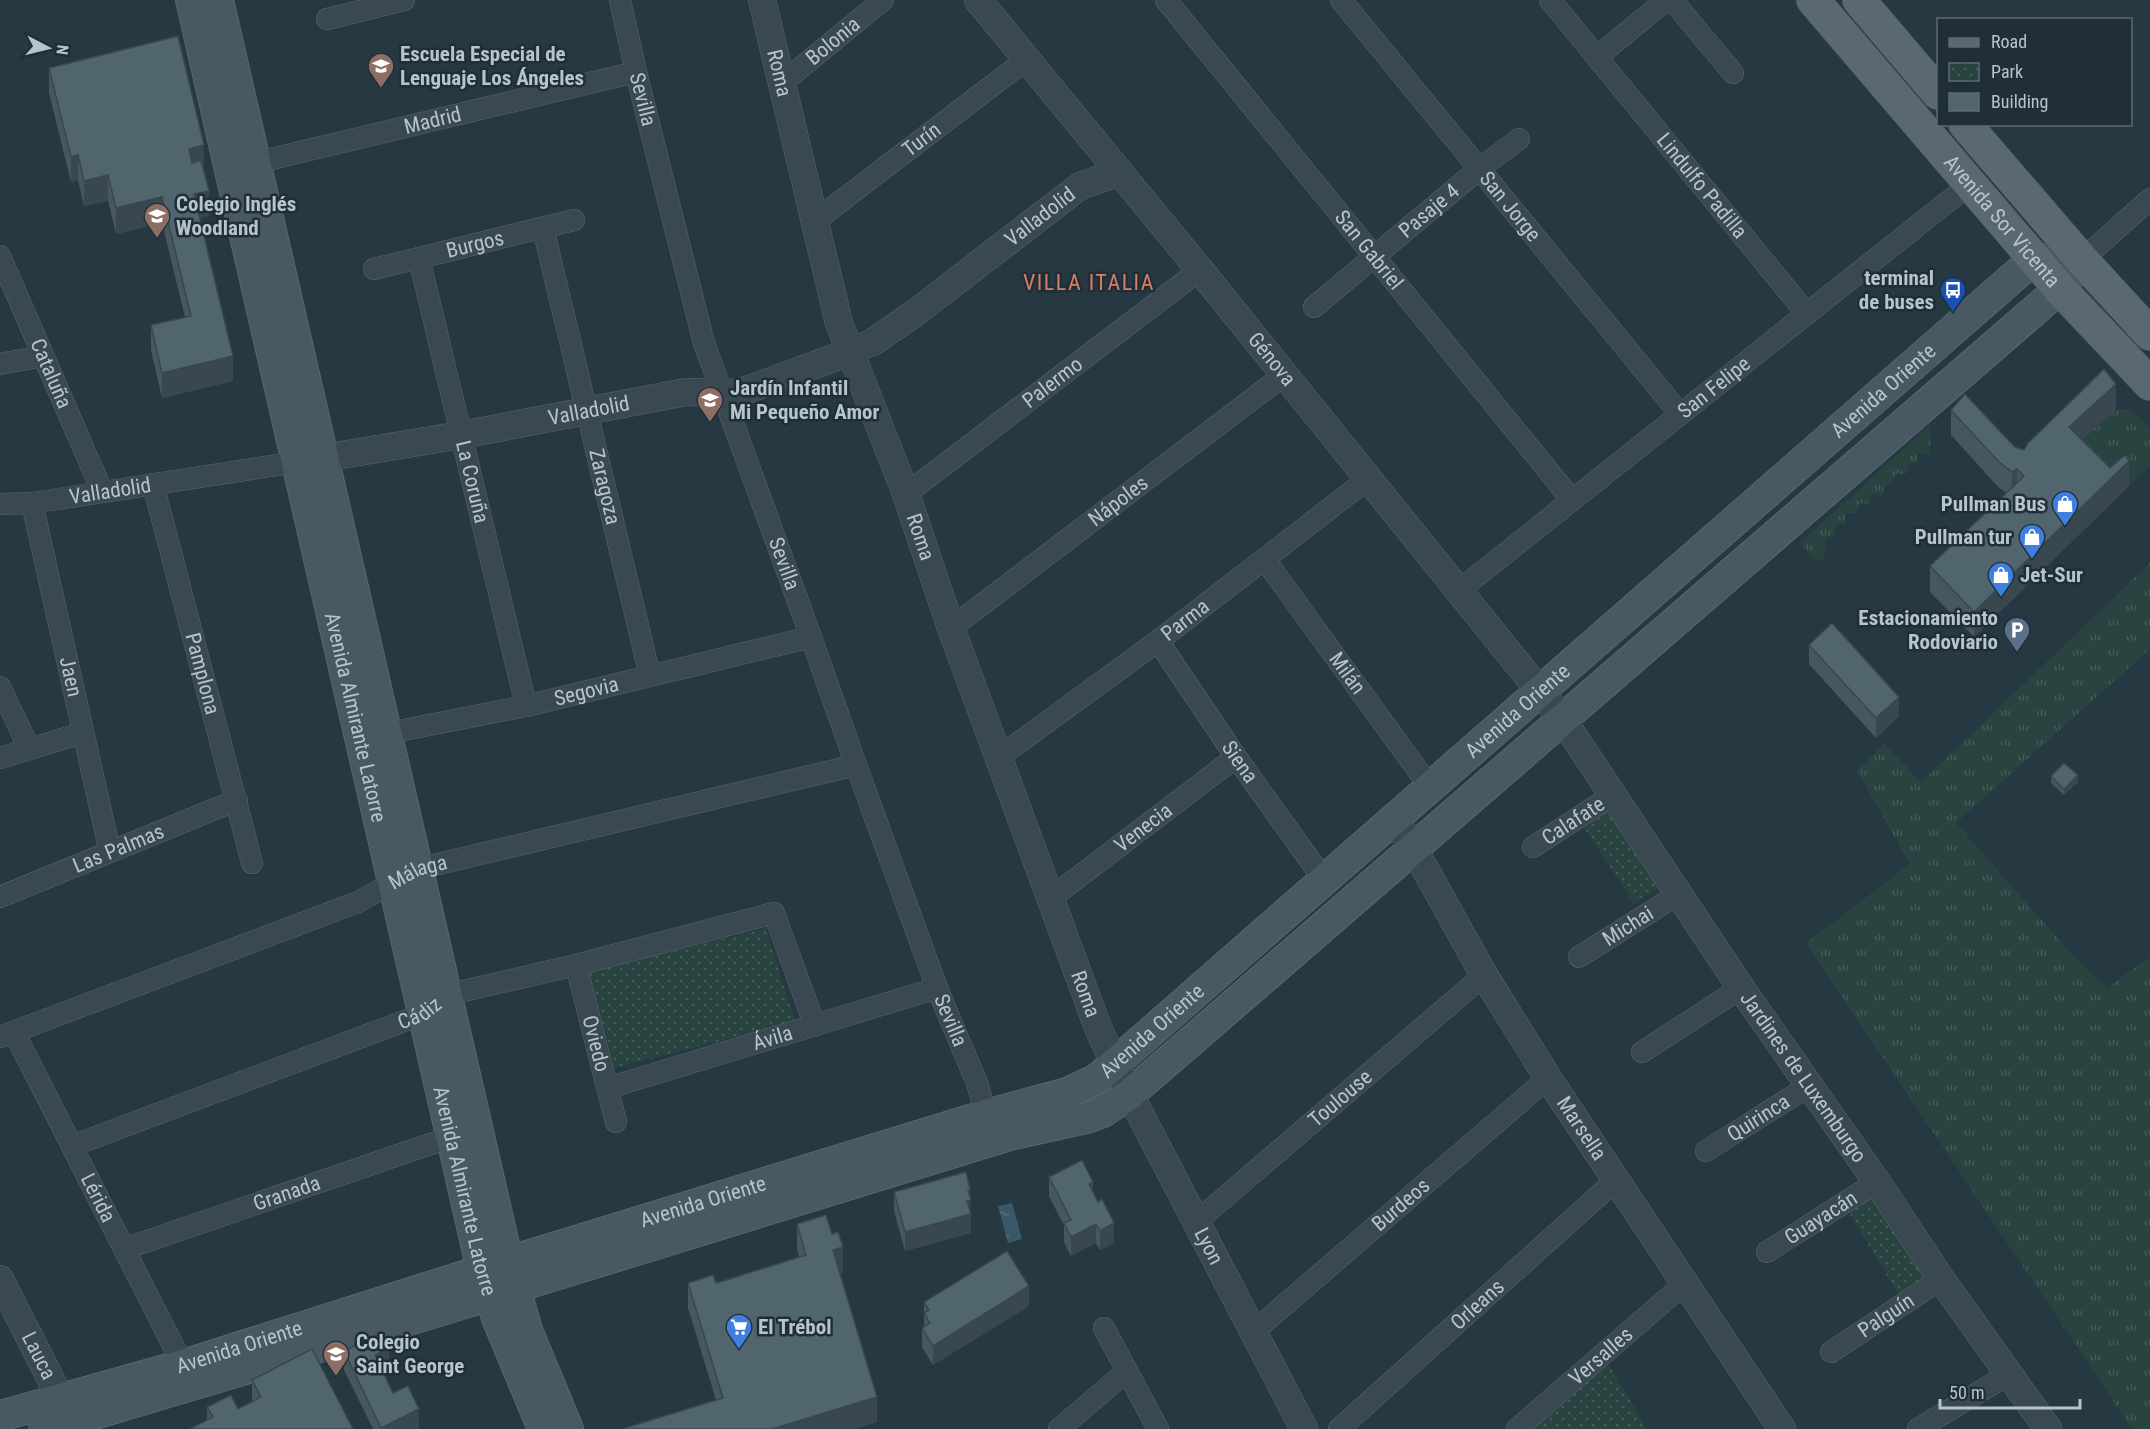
<svg xmlns="http://www.w3.org/2000/svg" width="2150" height="1429" font-family="'Roboto Condensed',sans-serif">
  <defs>
    <pattern id="grass-tufts" width="24" height="20" patternUnits="userSpaceOnUse" patternTransform="scale(1.5)"><rect width="24" height="20" fill="#284340"/><path d="M3 7l-1-3M5 7V3M7 7l1-3M15 17l-1-3M17 17v-4M19 17l1-3" fill="none" stroke="#455c5a"/></pattern>
    <pattern id="park-dots" width="8" height="8" patternUnits="userSpaceOnUse" patternTransform="scale(1.5)"><rect width="8" height="8" fill="#284340"/><path d="M2 2h.1M6 6h.1" fill="none" stroke="#455c5a" stroke-width="1.8" stroke-linecap="round"/></pattern>
    <pattern id="water-ripples" width="26" height="14" patternUnits="userSpaceOnUse" patternTransform="scale(1.5)"><rect width="26" height="14" fill="#3a5868"/><path d="M2 4q2-2 4 0t4 0M15 11q2-2 4 0t4 0" fill="none" stroke="#546e7c"/></pattern>
  </defs>
  <rect width="100%" height="100%" fill="#263842"/>
  <g fill="url(#grass-tufts)">
    <path d="M2116,409H2131L2150,428V466L2129,486L2079,443Z"/>
    <path d="M1931,424L1930,454H1918V463L1908,464L1907,474H1896L1893,484L1884,486L1883,496L1871,493L1870,504L1859,503L1857,513H1846L1845,524H1836L1835,538L1826,537L1824,559L1816,562L1800,543Z"/>
    <path d="M2150,563V649L1956,823L2071,953L2107,988L2150,957V1429H2132L1806,943L1910,864L1857,771L1884,743L1921,782Z"/>
  </g>
  <g fill="url(#park-dots)">
    <path d="M1612,805L1669,883L1634,903L1581,823Z"/>
    <path d="M766,928L795,1022L614,1068L589,972Z"/>
    <path d="M1877,1192L1933,1277L1900,1297L1848,1211Z"/>
    <path d="M1606,1360L1647,1429H1528Z"/>
  </g>
  <path fill="url(#water-ripples)" d="M1012,1203L1022,1239L1008,1243L998,1206Z"/>
  <g fill="none" stroke-linecap="round" stroke-linejoin="round">
    <g stroke="#58676f" stroke-width="22">
      <g id="minor">
        <path id="s1" d="M620,0L636,72L704,343L811,637L856,765L937,988L977,1083L986,1115"/>
        <path id="s2" d="M1166,0L1572,500"/>
        <path id="s3" d="M1341,0L1680,414"/>
        <path id="s4" d="M1550,0L1807,314"/>
        <path d="M1672,0L1733,73"/>
        <path d="M327,19L404,0"/>
        <path d="M1597,57L1666,0"/>
        <path id="s5" d="M782,83L883,0"/>
        <path id="s6" d="M242,166L636,72"/>
        <path id="s7" d="M815,221L1027,59"/>
        <path id="s8" d="M543,228L650,676"/>
        <path id="s9" d="M0,256L102,491"/>
        <path id="s10" d="M419,258L526,706"/>
        <path d="M2082,260L2150,199"/>
        <path id="s11" d="M374,269L574,220"/>
        <path id="s12" d="M1314,307L1479,169L1519,139"/>
        <path d="M0,364L43,356"/>
        <path id="s13" d="M153,484L252,863"/>
        <path id="s14" d="M906,494L1200,270"/>
        <path id="s15" d="M32,503L110,852"/>
        <path id="s16" d="M0,504L32,503L310,460"/>
        <path id="s17" d="M1265,560L1430,787"/>
        <path id="s18" d="M1458,591L1970,184"/>
        <path id="s19" d="M951,628L1284,375"/>
        <path id="s20" d="M1158,641L1236,757L1324,880"/>
        <path d="M0,687L29,748"/>
        <path id="s21" d="M373,736L526,706L811,637"/>
        <path id="s22" d="M999,757L1158,641L1368,479"/>
        <path d="M0,758L82,733"/>
        <path id="s23" d="M1533,847L1613,795"/>
        <path id="s24" d="M0,897L237,800"/>
        <path id="s25" d="M1051,898L1236,757"/>
        <path id="s26" d="M1579,957L1677,895"/>
        <path id="s27" d="M576,965L616,1122"/>
        <path id="s28" d="M14,1032L183,1365"/>
        <path id="s29" d="M0,1037L358,902L417,869L856,765"/>
        <path d="M1642,1052L1741,988"/>
        <path id="s30" d="M608,1088L937,988"/>
        <path id="s31" d="M72,1146L423,1014L446,995L576,965L774,913L815,1026"/>
        <path id="s32" d="M1706,1151L1809,1086"/>
        <path id="s33" d="M1196,1222L1484,975"/>
        <path id="s34" d="M124,1249L451,1137"/>
        <path id="s35" d="M1767,1252L1877,1182"/>
        <path d="M1104,1328L1158,1429"/>
        <path id="s36" d="M1253,1332L1548,1078"/>
        <path id="s37" d="M1831,1352L1941,1279"/>
        <path d="M1059,1429L1127,1371"/>
        <path id="s38" d="M1339,1429L1615,1181"/>
        <path id="s39" d="M1517,1429L1684,1284"/>
        <path d="M1918,1429L2009,1374"/>
      </g>
    </g>
    <g stroke="#58676f" stroke-width="28">
      <g id="tertiary">
        <path id="s40" d="M762,0L839,323L906,494L951,628L1097,1025L1114,1064L1304,1429"/>
        <path id="s41" d="M978,0L1200,270L1563,720L1741,988L1877,1182L1941,1279L2048,1429"/>
        <path id="s42" d="M323,458L461,435L686,392L730,393L744,391L850,352L873,342L915,313L1080,186L1120,172"/>
        <path id="s43" d="M1394,819L1414,849L1484,975L1548,1078L1782,1429"/>
        <path id="s44" d="M0,1279L70,1417"/>
      </g>
    </g>
    <g stroke="#58676f" stroke-width="32">
      <g id="secondary">
        <path id="s45" d="M191,0L482,1270L497,1318L543,1429"/>
        <path d="M218,0L508,1262L527,1330L568,1429"/>
        <path id="s46" d="M0,1416L183,1365L527,1256L986,1115L1067,1093L1097,1079L2034,259L2082,260"/>
        <path d="M44,1429L380,1329L1010,1135L1087,1118L1103,1112L1130,1094L2049,298L2060,289L2074,270"/>
      </g>
    </g>
    <g stroke="#47555e" stroke-width="34">
      <g id="primary">
        <path id="s47" d="M1813,0L2060,289L2150,384"/>
        <path d="M1859,0L1938,93"/>
        <path d="M1965,124L2082,260L2150,334"/>
      </g>
    </g>
    <use href="#minor" stroke="#3a4951" stroke-width="21"/>
    <use href="#tertiary" stroke="#3a4951" stroke-width="27"/>
    <use href="#secondary" stroke="#485964" stroke-width="30"/>
    <use href="#primary" stroke="#596871" stroke-width="33"/>
  </g>
  <g fill="#46575f">
    <path d="M49,68L204,170L209,216L200,218L233,381L162,398L151,350V325L185,317L162,223L116,234L108,201L84,206L78,180L71,182L49,93Z"/>
    <path d="M2116,409L2082,440L2110,468L2129,486L1974,637L1930,592V566L2007,493L1999,488L1951,435V410L2015,447L2024,450Z"/>
    <path d="M1809,645L1899,716L1876,738L1809,664Z"/>
    <path d="M2051,776L2078,782L2064,795L2051,783Z"/>
    <path d="M1049,1177L1093,1192L1114,1243L1100,1250L1096,1243L1071,1256L1064,1242V1226L1049,1196Z"/>
    <path d="M894,1192L970,1198L971,1233L905,1251L894,1211Z"/>
    <path d="M797,1224L843,1272L840,1273L877,1422L854,1429H625L716,1400L688,1308V1283H716L799,1257L797,1250Z"/>
    <path d="M924,1302L1029,1306L933,1365L922,1347V1328L924,1327Z"/>
    <path d="M344,1351L389,1368L382,1371L393,1393L419,1429H373L344,1370Z"/>
    <path d="M252,1380L353,1429L207,1420V1407L238,1409L252,1402Z"/>
  </g>
  <g fill="#39474e">
    <path d="M204,145V170L189,174V149Z"/>
    <path d="M78,155V180L71,182V157Z"/>
    <path d="M108,175V201L84,206V181Z"/>
    <path d="M209,191V216L194,220V194Z"/>
    <path d="M162,197V223L116,234V208Z"/>
    <path d="M233,356V381L162,398V373Z"/>
    <path d="M2116,384V409L2069,452V427Z"/>
    <path d="M2129,461V486L1974,637V612Z"/>
    <path d="M2017,469V494L2012,497V472Z"/>
    <path d="M1899,697V716L1876,738V718Z"/>
    <path d="M2078,775V782L2064,795V789Z"/>
    <path d="M1093,1182V1201L1089,1184Z"/>
    <path d="M970,1189L971,1233L905,1251V1232Z"/>
    <path d="M1114,1223V1243L1100,1250V1231Z"/>
    <path d="M1096,1224V1243L1071,1256V1237Z"/>
    <path d="M843,1247V1272L833,1275V1250Z"/>
    <path d="M1029,1286V1306L933,1365V1346Z"/>
    <path d="M389,1348V1368L375,1375V1355Z"/>
    <path d="M877,1397V1422L854,1429H772Z"/>
    <path d="M419,1409V1429H381V1428Z"/>
  </g>
  <g fill="#51656f" stroke="#39474e" stroke-width="1.5">
    <path d="M178,36L204,145L189,149L192,163L201,160L209,191L194,194L233,356L162,373L151,325L191,316L162,197L116,208L108,175L84,181L78,155L71,157L49,68Z"/>
    <path d="M2104,369L2116,384L2069,427L2110,468L2125,455L2129,461L1974,612L1930,566L2024,476L2017,469L2012,472L1999,462L1951,410L1965,394L2015,447L2024,450L2028,443Z"/>
    <path d="M1832,623L1899,697L1876,718L1809,645Z"/>
    <path d="M2064,763L2078,775L2064,789L2051,776Z"/>
    <path d="M1082,1160L1093,1182L1089,1184L1098,1202L1102,1199L1114,1223L1100,1231L1096,1224L1071,1237L1064,1223L1071,1220L1049,1177Z"/>
    <path d="M966,1172L970,1189L968,1190L971,1200L967,1201L971,1214L905,1232L894,1192Z"/>
    <path d="M826,1215L832,1234L838,1232L843,1247L833,1250L877,1397L772,1429H625V1428L723,1398L688,1283L713,1275L716,1283L806,1255L797,1224Z"/>
    <path d="M1007,1251L1029,1286L933,1346L922,1328L930,1323L924,1313L929,1310L924,1302Z"/>
    <path d="M381,1333L389,1348L375,1355L393,1393L408,1386L419,1409L381,1428L344,1351Z"/>
    <path d="M312,1349L353,1429H190L213,1417L207,1407L231,1395L238,1409L261,1397L252,1380Z"/>
  </g>
  <defs>
    <g id="school-pin" transform="scale(1.35)"><path d="M0 17L-7.5 6A9.5 9.5 0 1 1 7.5 6Z" fill="#8d6e63" stroke="#1f2e37"/><path d="M0-5L7-2L0 1L-7-2ZM-4 1L0 2.5L4 1V4Q0 6-4 4Z" fill="#fff"/></g>
    <g id="bus-pin" transform="scale(1.35)"><path d="M0 17L-7.5 6A9.5 9.5 0 1 1 7.5 6Z" fill="#1a4fb4" stroke="#1f2e37"/><path d="M-5-6H5V4H4V6H2V4H-2V6H-4V4H-5ZM-3.5-4V0h7V-4ZM-3.5 1.2v1.5H-2V1.2ZM2 1.2v1.5H3.5V1.2Z" fill="#fff"/></g>
    <g id="shop-pin" transform="scale(1.35)"><path d="M0 17L-7.5 6A9.5 9.5 0 1 1 7.5 6Z" fill="#3f7fe0" stroke="#1f2e37"/><path d="M-5-2.5h2.3a2.7 3.5 0 0 1 5.4 0H5L5.5 6h-11ZM-1.5-2.5h3a1.5 2.3 0 0 0-3 0Z" fill="#fff"/></g>
    <g id="parking-pin" transform="scale(1.35)"><path d="M0 17L-7.5 6A9.5 9.5 0 1 1 7.5 6Z" fill="#5c6f8a" stroke="#1f2e37"/><path d="M-3.5-5.5H1a3.5 3.5 0 0 1 0 7H-1V5.5H-3.5ZM-1-3.4V-.6H.8a1.4 1.4 0 0 0 0-2.8Z" fill="#fff"/></g>
    <g id="supermarket-pin" transform="scale(1.35)"><path d="M0 17L-7.5 6A9.5 9.5 0 1 1 7.5 6Z" fill="#3f7fe0" stroke="#1f2e37"/><path d="M-6-5.5h2.5l.6 2H6L4.5 2H-2.5L-4.4-4H-6ZM-1.5 3.2a1.3 1.3 0 1 0 .1 0ZM3 3.2a1.3 1.3 0 1 0 .1 0Z" fill="#fff"/></g>
  </defs>
  <g fill-rule="evenodd">
    <use href="#school-pin" x="381" y="66"/>
    <use href="#school-pin" x="157" y="216"/>
    <use href="#bus-pin" x="1953" y="290"/>
    <use href="#school-pin" x="710" y="400"/>
    <use href="#shop-pin" x="2065" y="504"/>
    <use href="#shop-pin" x="2032" y="537"/>
    <use href="#shop-pin" x="2001" y="575"/>
    <use href="#parking-pin" x="2017" y="630"/>
    <use href="#supermarket-pin" x="739" y="1327"/>
    <use href="#school-pin" x="336" y="1354"/>
  </g>
  <g text-anchor="middle" dominant-baseline="central" stroke-width="5" stroke-linejoin="round" paint-order="stroke">
    <g font-size="21" fill="#b7c4cb" stroke="#1f2e37">
      <text stroke="none"><textPath href="#s5" startOffset="66">Bolonia</textPath></text>
      <text stroke="none"><textPath href="#s40" startOffset="75">Roma</textPath></text>
      <text stroke="none"><textPath href="#s1" startOffset="102">Sevilla</textPath></text>
      <text stroke="none"><textPath href="#s6" startOffset="196">Madrid</textPath></text>
      <text stroke="none"><textPath href="#s7" startOffset="134">Turín</textPath></text>
      <text stroke="none"><textPath href="#s4" startOffset="240">Lindulfo Padilla</textPath></text>
      <text stroke="none"><textPath href="#s3" startOffset="267">San Jorge</textPath></text>
      <text stroke="none"><textPath href="#s12" startOffset="150">Pasaje 4</textPath></text>
      <text stroke="none"><textPath href="#s42" startOffset="774">Valladolid</textPath></text>
      <text stroke="none"><textPath href="#s47" startOffset="291">Avenida Sor Vicenta</textPath></text>
      <text stroke="none"><textPath href="#s11" startOffset="104">Burgos</textPath></text>
      <text stroke="none"><textPath href="#s2" startOffset="322">San Gabriel</textPath></text>
      <text stroke="none"><textPath href="#s41" startOffset="464">Génova</textPath></text>
      <text stroke="none"><textPath href="#s9" startOffset="128">Cataluña</textPath></text>
      <text stroke="none"><textPath href="#s14" startOffset="184">Palermo</textPath></text>
      <text stroke="none"><textPath href="#s18" startOffset="327">San Felipe</textPath></text>
      <text stroke="none"><textPath href="#s46" startOffset="2193">Avenida Oriente</textPath></text>
      <text stroke="none"><textPath href="#s42" startOffset="270">Valladolid</textPath></text>
      <text stroke="none"><textPath href="#s10" startOffset="230">La Coruña</textPath></text>
      <text stroke="none"><textPath href="#s8" startOffset="266">Zaragoza</textPath></text>
      <text stroke="none"><textPath href="#s16" startOffset="111">Valladolid</textPath></text>
      <text stroke="none"><textPath href="#s19" startOffset="210">Nápoles</textPath></text>
      <text stroke="none"><textPath href="#s40" startOffset="561">Roma</textPath></text>
      <text stroke="none"><textPath href="#s1" startOffset="588">Sevilla</textPath></text>
      <text stroke="none"><textPath href="#s22" startOffset="231">Parma</textPath></text>
      <text stroke="none"><textPath href="#s17" startOffset="140">Milán</textPath></text>
      <text stroke="none"><textPath href="#s13" startOffset="196">Pamplona</textPath></text>
      <text stroke="none"><textPath href="#s15" startOffset="178">Jaen</textPath></text>
      <text stroke="none"><textPath href="#s21" startOffset="218">Segovia</textPath></text>
      <text stroke="none"><textPath href="#s46" startOffset="1707">Avenida Oriente</textPath></text>
      <text stroke="none"><textPath href="#s45" startOffset="736">Avenida Almirante Latorre</textPath></text>
      <text stroke="none"><textPath href="#s20" startOffset="146">Siena</textPath></text>
      <text stroke="none"><textPath href="#s23" startOffset="48">Calafate</textPath></text>
      <text stroke="none"><textPath href="#s25" startOffset="116">Venecia</textPath></text>
      <text stroke="none"><textPath href="#s24" startOffset="128">Las Palmas</textPath></text>
      <text stroke="none"><textPath href="#s29" startOffset="450">Málaga</textPath></text>
      <text stroke="none"><textPath href="#s26" startOffset="58">Michai</textPath></text>
      <text stroke="none"><textPath href="#s40" startOffset="1047">Roma</textPath></text>
      <text stroke="none"><textPath href="#s31" startOffset="372">Cádiz</textPath></text>
      <text stroke="none"><textPath href="#s1" startOffset="1074">Sevilla</textPath></text>
      <text stroke="none"><textPath href="#s46" startOffset="1221">Avenida Oriente</textPath></text>
      <text stroke="none"><textPath href="#s30" startOffset="172">Ávila</textPath></text>
      <text stroke="none"><textPath href="#s27" startOffset="81">Oviedo</textPath></text>
      <text stroke="none"><textPath href="#s41" startOffset="1358">Jardines de Luxemburgo</textPath></text>
      <text stroke="none"><textPath href="#s33" startOffset="190">Toulouse</textPath></text>
      <text stroke="none"><textPath href="#s32" startOffset="62">Quirinca</textPath></text>
      <text stroke="none"><textPath href="#s43" startOffset="362">Marsella</textPath></text>
      <text stroke="none"><textPath href="#s45" startOffset="1222">Avenida Almirante Latorre</textPath></text>
      <text stroke="none"><textPath href="#s34" startOffset="172">Granada</textPath></text>
      <text stroke="none"><textPath href="#s28" startOffset="186">Lérida</textPath></text>
      <text stroke="none"><textPath href="#s46" startOffset="735">Avenida Oriente</textPath></text>
      <text stroke="none"><textPath href="#s36" startOffset="195">Burdeos</textPath></text>
      <text stroke="none"><textPath href="#s35" startOffset="64">Guayacán</textPath></text>
      <text stroke="none"><textPath href="#s40" startOffset="1328">Lyon</textPath></text>
      <text stroke="none"><textPath href="#s38" startOffset="186">Orleans</textPath></text>
      <text stroke="none"><textPath href="#s37" startOffset="66">Palguín</textPath></text>
      <text stroke="none"><textPath href="#s46" startOffset="249">Avenida Oriente</textPath></text>
      <text stroke="none"><textPath href="#s44" startOffset="86">Lauca</textPath></text>
      <text stroke="none"><textPath href="#s39" startOffset="111">Versalles</textPath></text>
    </g>
    <g font-size="21" font-weight="bold" fill="#b7c4cb" stroke="#1f2e37" text-anchor="start">
      <text x="400" y="54">Escuela Especial de<tspan x="400" dy="24">Lenguaje Los Ángeles</tspan></text>
      <text x="176" y="204">Colegio Inglés<tspan x="176" dy="24">Woodland</tspan></text>
      <text x="1934" y="278" text-anchor="end">terminal<tspan x="1934" dy="24">de buses</tspan></text>
      <text x="730" y="388">Jardín Infantil<tspan x="730" dy="24">Mi Pequeño Amor</tspan></text>
      <text x="2046" y="504" text-anchor="end">Pullman Bus</text>
      <text x="2012" y="537" text-anchor="end">Pullman tur</text>
      <text x="2020" y="575">Jet-Sur</text>
      <text x="1998" y="618" text-anchor="end">Estacionamiento<tspan x="1998" dy="24">Rodoviario</tspan></text>
      <text x="758" y="1327">El Trébol</text>
      <text x="356" y="1342">Colegio<tspan x="356" dy="24">Saint George</tspan></text>
    </g>
    <g font-size="22" letter-spacing="1.5" fill="#d67f68" stroke="#1f2e37">
      <text x="1089" y="282">VILLA ITALIA</text>
    </g>
  </g>
  <rect x="1937" y="18" width="195" height="108" fill="#1f2e37" stroke="#5c6a72" stroke-width="1.5"/>
  <rect x="1949" y="38" width="30" height="9" fill="#596871" stroke="#5c6a72" stroke-width="1.5"/>
  <text x="1991" y="48" font-size="18" fill="#b7c4cb">Road</text>
  <rect x="1949" y="63" width="30" height="18" fill="url(#park-dots)" stroke="#5c6a72" stroke-width="1.5"/>
  <text x="1991" y="78" font-size="18" fill="#b7c4cb">Park</text>
  <rect x="1949" y="93" width="30" height="18" fill="#51656f" stroke="#5c6a72" stroke-width="1.5"/>
  <text x="1991" y="108" font-size="18" fill="#b7c4cb">Building</text>
  <g transform="translate(48 48) rotate(97)" stroke="#1f2e37" stroke-width="4.5" paint-order="stroke">
  <path d="M0-4.5L10 22L0 15L-10 22Z" fill="#b7c4cb"/>
  <text y="-9" font-size="16" font-weight="bold" text-anchor="middle" fill="#b7c4cb">N</text>
  </g>
  <path d="M1940 1399v9h140v-9" fill="none" stroke="#b7c4cb" stroke-width="3"/>
  <text x="1949" y="1399" font-size="18" fill="#b7c4cb" stroke="#1f2e37" stroke-width="4.5" paint-order="stroke">50 m</text>
</svg>
